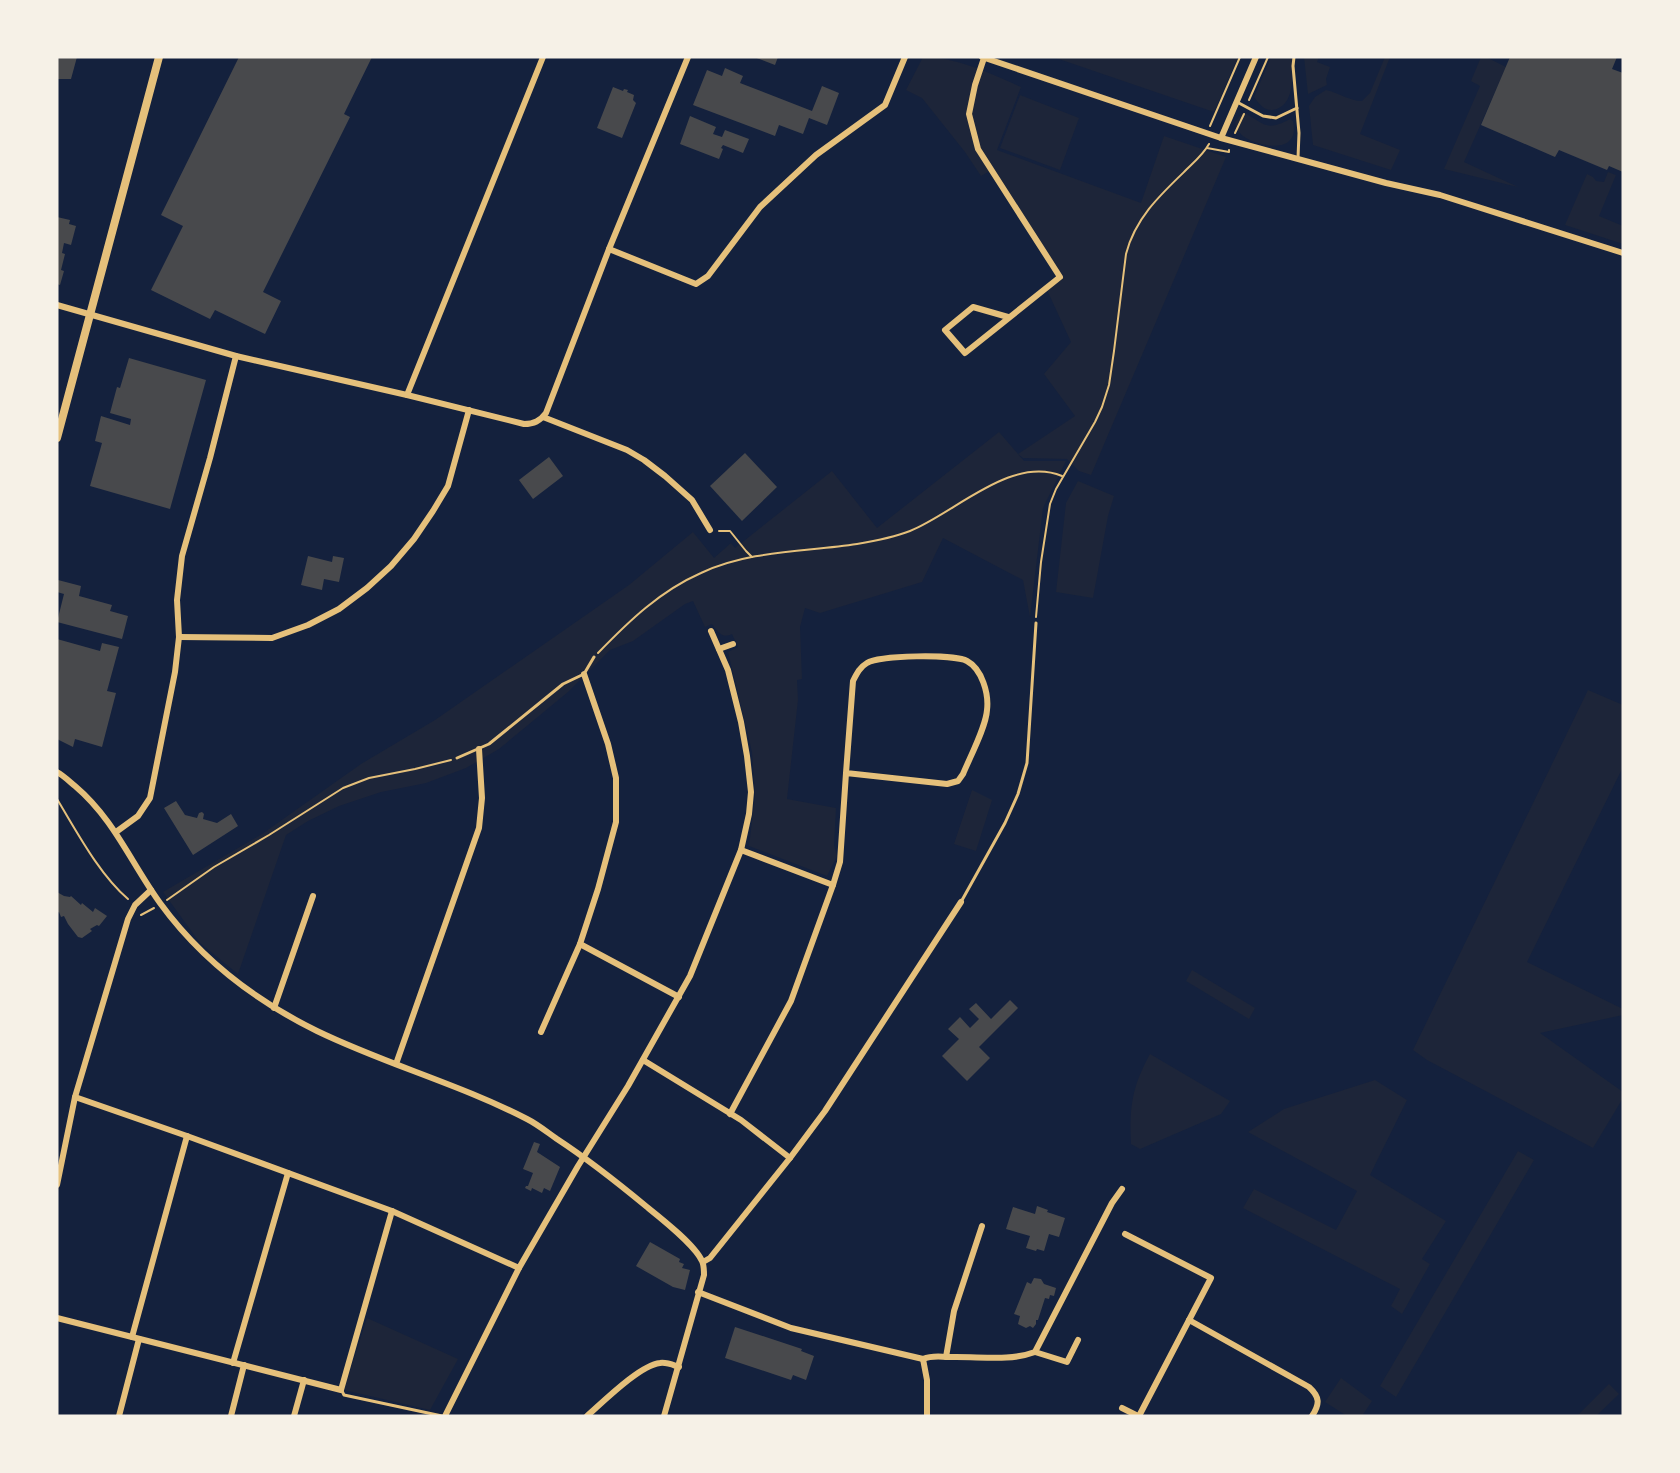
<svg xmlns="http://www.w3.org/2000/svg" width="1680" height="1473" font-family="Overpass,sans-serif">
  <rect width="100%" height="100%" fill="#14213d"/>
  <g fill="#1d2539">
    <path d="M923,57C956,57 990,73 1021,87L997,150L1141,203L1164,136L1226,157L1091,475L1079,471L1067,459L1023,458L1018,454L1075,416L1044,374L1071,342L1047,290L1062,278L993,169L981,176L965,152L922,98L906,90Z"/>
    <path d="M1053,57H1238L1214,112Z"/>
    <path d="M1271,57H1294C1291,74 1296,101 1277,109C1266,113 1260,105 1254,97Z"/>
    <path d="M1304,57H1319L1317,62L1330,67L1326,79L1327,85L1308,94Z"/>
    <path d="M1385,57H1390L1360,134L1400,150L1391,170L1313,145L1309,106L1315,97L1326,90C1339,93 1350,101 1362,101L1370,93Z"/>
    <path d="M1481,57H1486L1506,67L1464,162L1518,187L1444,169L1480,86L1471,81Z"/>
    <path d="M1020,95L1079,118L1060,170L1000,148Z"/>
    <path d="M1243,112C1263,122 1265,133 1290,119L1293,121C1300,152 1266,149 1246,138C1242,136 1239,132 1236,128L1235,122Z"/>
    <path d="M1608,172L1616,175L1599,216L1623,226V244L1565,225L1587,174L1593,177L1596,181L1604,182Z"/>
    <path d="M999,432L1024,461H1066L1043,508L1030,617L1023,580L943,538L922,582L820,613L805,608L800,627L802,679L797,680L798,700L787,799L836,808L834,845L837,856L827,876L749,846L755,796L752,752L728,652L738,647L732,634C722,639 718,632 712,624L705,627L693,601L685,604L633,641L610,650L568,692L499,749L466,768L426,783L381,792L339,806L308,821L286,835L238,974L200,943L163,892L262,834L361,764L435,720L629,585L693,532L714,558L731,543L735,548L832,471L877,528Z"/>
    <path d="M1078,481L1114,496L1108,516L1093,598L1056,592L1066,503Z"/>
    <path d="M1588,690L1623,705V767L1527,962L1623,1009V1015L1540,1033L1623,1092V1098L1593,1148L1427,1060L1413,1050Z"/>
    <path d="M972,790L992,800L976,851L954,844Z"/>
    <path d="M1192,970L1255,1008L1249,1019L1186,981Z"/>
    <path d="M1150,1054L1230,1101L1221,1114L1140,1149L1131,1144C1129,1107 1132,1087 1150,1054Z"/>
    <path d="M1375,1080L1407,1100L1370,1175L1446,1221L1422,1259L1430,1264L1402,1314L1391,1306L1400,1289L1243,1208L1254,1189L1336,1230L1357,1191L1248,1132L1284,1109Z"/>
    <path d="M1518,1151L1534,1160L1396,1397L1380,1386Z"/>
    <path d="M367,1318L458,1359L430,1410L344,1390Z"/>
    <path d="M1341,1378L1372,1401L1362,1416H1347L1325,1402Z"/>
    <path d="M1609,1384L1619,1394L1596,1416H1577Z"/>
  </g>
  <g fill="#48494c">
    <path d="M57,57H77L71,79H57Z"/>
    <path d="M239,57H372L344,114L350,117L263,292L281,301L265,334L215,310L210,319L151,290L183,226L161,215Z"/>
    <path d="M754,57H778L775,65Z"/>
    <path d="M1510,57H1617L1612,69L1623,73V172L1609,166L1607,170L1559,150L1555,157L1481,125Z"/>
    <path d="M725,68L743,76L740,83L812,111L822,86L839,93L827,125L809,118L803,134L779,125L775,136L693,105L707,70L722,76Z"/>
    <path d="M613,87L623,91L624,89L628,90L627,92L634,95L633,100L636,103L622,138L597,128Z"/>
    <path d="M690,116L716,127L713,134L722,137L725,130L749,139L743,153L723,145L721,148L723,149L719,159L680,144Z"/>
    <path d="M57,217L70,220L69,224L76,226L71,245L64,243L62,253L65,254L61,270L64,271L60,285L57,284Z"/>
    <path d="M129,358L206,380L170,509L90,486L102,443L95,441L101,416L130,425L131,419L110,413L117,387L120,388Z"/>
    <path d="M745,453L777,487L742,521L710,486Z"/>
    <path d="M549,457L563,476L533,499L519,480Z"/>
    <path d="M308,556L332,562L333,556L344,558L339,582L324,579L322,590L301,585Z"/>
    <path d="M58,580L81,586L79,596L112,605L110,611L128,616L122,639L57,622L64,594L57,592Z"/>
    <path d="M57,639L100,651L102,643L119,647L107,691L116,693L102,747L75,739L73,747L57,739Z"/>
    <path d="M176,801L185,815L197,818L199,813L202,812L204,814L203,819L217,823L231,814L238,826L193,855L164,808Z"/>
    <path d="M57,892L64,896L70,897L71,896L81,905L82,903L93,912L95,908L107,916L99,926L97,925L90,929L92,931L82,938L78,937L68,924L64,916L61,917L59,912L57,913Z"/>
    <path d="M1010,1000L1018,1008L979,1047L990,1058L967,1081L942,1056L959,1039L948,1029L960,1017L970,1028L979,1019L969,1009L976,1003L991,1019Z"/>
    <path d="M534,1142L540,1144L537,1152L560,1167L550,1191L544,1188L542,1193L532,1188L531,1191L525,1188L526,1186H528L533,1173L523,1169Z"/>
    <path d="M1037,1206L1048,1210L1047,1212L1065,1218L1059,1237L1049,1234L1044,1251L1037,1249L1036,1251L1026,1248L1030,1236L1006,1229L1013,1207L1035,1214Z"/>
    <path d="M650,1242L680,1259L679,1262L684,1264L682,1268L690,1270L685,1290L673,1287L636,1266Z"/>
    <path d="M1034,1278L1041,1279L1044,1284L1056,1288L1054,1296L1050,1295L1049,1299L1045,1298L1038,1320H1036V1324L1033,1328L1030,1326L1026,1328L1018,1324L1020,1316L1014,1314L1027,1282L1031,1284Z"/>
    <path d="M735,1327L802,1349L801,1351L814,1356L806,1380L793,1375L791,1380L725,1358Z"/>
  </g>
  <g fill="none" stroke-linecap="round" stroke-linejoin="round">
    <g stroke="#e5c07b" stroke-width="2">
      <path d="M1249,100L1268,57"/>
      <path d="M1210,126L1240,57"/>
      <path d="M1235,133L1244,114"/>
      <path d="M1207,148L1229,152V150"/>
      <path d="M719,531H730L746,551L752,557"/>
      <path d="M1036,617L1041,562L1050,504L1056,489L1095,422L1102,407L1109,385L1114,351L1126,254C1135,219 1159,196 1184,172C1193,163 1203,155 1209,144"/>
      <path d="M598,653C629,621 660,591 701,573C750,550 805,552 857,544C875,541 892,538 910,531C955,513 1011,455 1062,476"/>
      <path d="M57,799C77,832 99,874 128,899"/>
      <path d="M167,900L214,867L269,835L343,788L369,778L415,769L451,760"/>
      <path d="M141,915L154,908"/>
    </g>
    <g stroke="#e5c07b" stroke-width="3">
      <path d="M1294,57L1293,66L1299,133L1298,158"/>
      <path d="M1237,102L1263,116L1276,118L1297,108"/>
      <path d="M457,758L489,744L563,684L584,674L594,657"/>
      <path d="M961,902L1005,823L1018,794L1027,763L1036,623"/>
      <path d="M342,1391L344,1395L442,1416"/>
    </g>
    <g stroke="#e5c07b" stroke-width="6">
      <path d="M982,57L1221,138L1386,183L1440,195L1623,253"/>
      <path d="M984,58L975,85L969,114L978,149L1060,277L965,353L945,330L973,307L1008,317"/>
      <path d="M1221,138L1256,57"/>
      <path d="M609,249L696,284L708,276L760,207L816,155L885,105L905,57"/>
      <path d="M57,305L236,356L407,395L524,424C534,424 540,421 546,413L609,249L688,57"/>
      <path d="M407,395L543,57"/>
      <path d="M543,417L627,450L644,460L665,476L692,500L710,530"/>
      <path d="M179,637L272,638L308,625L339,609L367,588L391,566L414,539L433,511L448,486L469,410"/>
      <path d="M719,649L733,644"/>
      <path d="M584,674L608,744L616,778V822L598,889L580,944L679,997"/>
      <path d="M57,772C64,776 69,781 75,786C114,819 131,863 160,903C200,958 256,1001 317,1031C385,1064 459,1084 527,1119C537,1124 547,1132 557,1139C589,1160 618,1183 647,1207C662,1219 695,1245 702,1261C704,1265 704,1270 704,1275L664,1416"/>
      <path d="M116,832L138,816L150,798L175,672L179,637L177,600L182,556L210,458L236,356"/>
      <path d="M741,850L833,885"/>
      <path d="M274,1008L313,896"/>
      <path d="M541,1032L580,944"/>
      <path d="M643,1060L741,1120L790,1158"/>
      <path d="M396,1064L479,828L482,798L479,749"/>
      <path d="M75,1097L187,1136L392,1211L519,1268"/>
      <path d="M730,1114L791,1001L833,885L840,862L846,773L947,784L958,781L963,774C970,757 986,727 987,710C989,694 982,669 967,661C954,654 879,655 867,663C860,667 857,673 853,681L846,773"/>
      <path d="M57,1185L75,1097L128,919L135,905L151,890"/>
      <path d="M1125,1234L1211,1278L1139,1416"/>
      <path d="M703,1262L710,1258L790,1158L825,1111L961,902"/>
      <path d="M698,1292L791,1328L923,1359C933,1355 940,1357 950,1357C979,1356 1008,1362 1035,1352L1112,1203L1122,1189"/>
      <path d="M57,1318L341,1390L392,1211"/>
      <path d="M1189,1320L1309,1387C1320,1397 1320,1404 1312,1416"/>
      <path d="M132,1337L187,1136"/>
      <path d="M1035,1352L1067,1362L1078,1340"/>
      <path d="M946,1357L954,1311L982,1226"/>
      <path d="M923,1359L927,1380V1416"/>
      <path d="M233,1363L288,1173"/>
      <path d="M1122,1408L1138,1416"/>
      <path d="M119,1416L139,1339"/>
      <path d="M231,1416L244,1365"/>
      <path d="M294,1416L304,1380"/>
      <path d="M445,1416L519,1268L578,1166L628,1086L690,976L741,850L749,814L751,792L747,756L741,722L728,670L711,631"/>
      <path d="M587,1416C603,1402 640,1365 660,1363C667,1362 673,1365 679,1367"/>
    </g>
    <path stroke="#e5c07b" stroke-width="8" d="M57,438L159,57"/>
  </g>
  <rect width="1680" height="1473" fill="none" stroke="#f6f1e7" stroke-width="117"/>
</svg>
